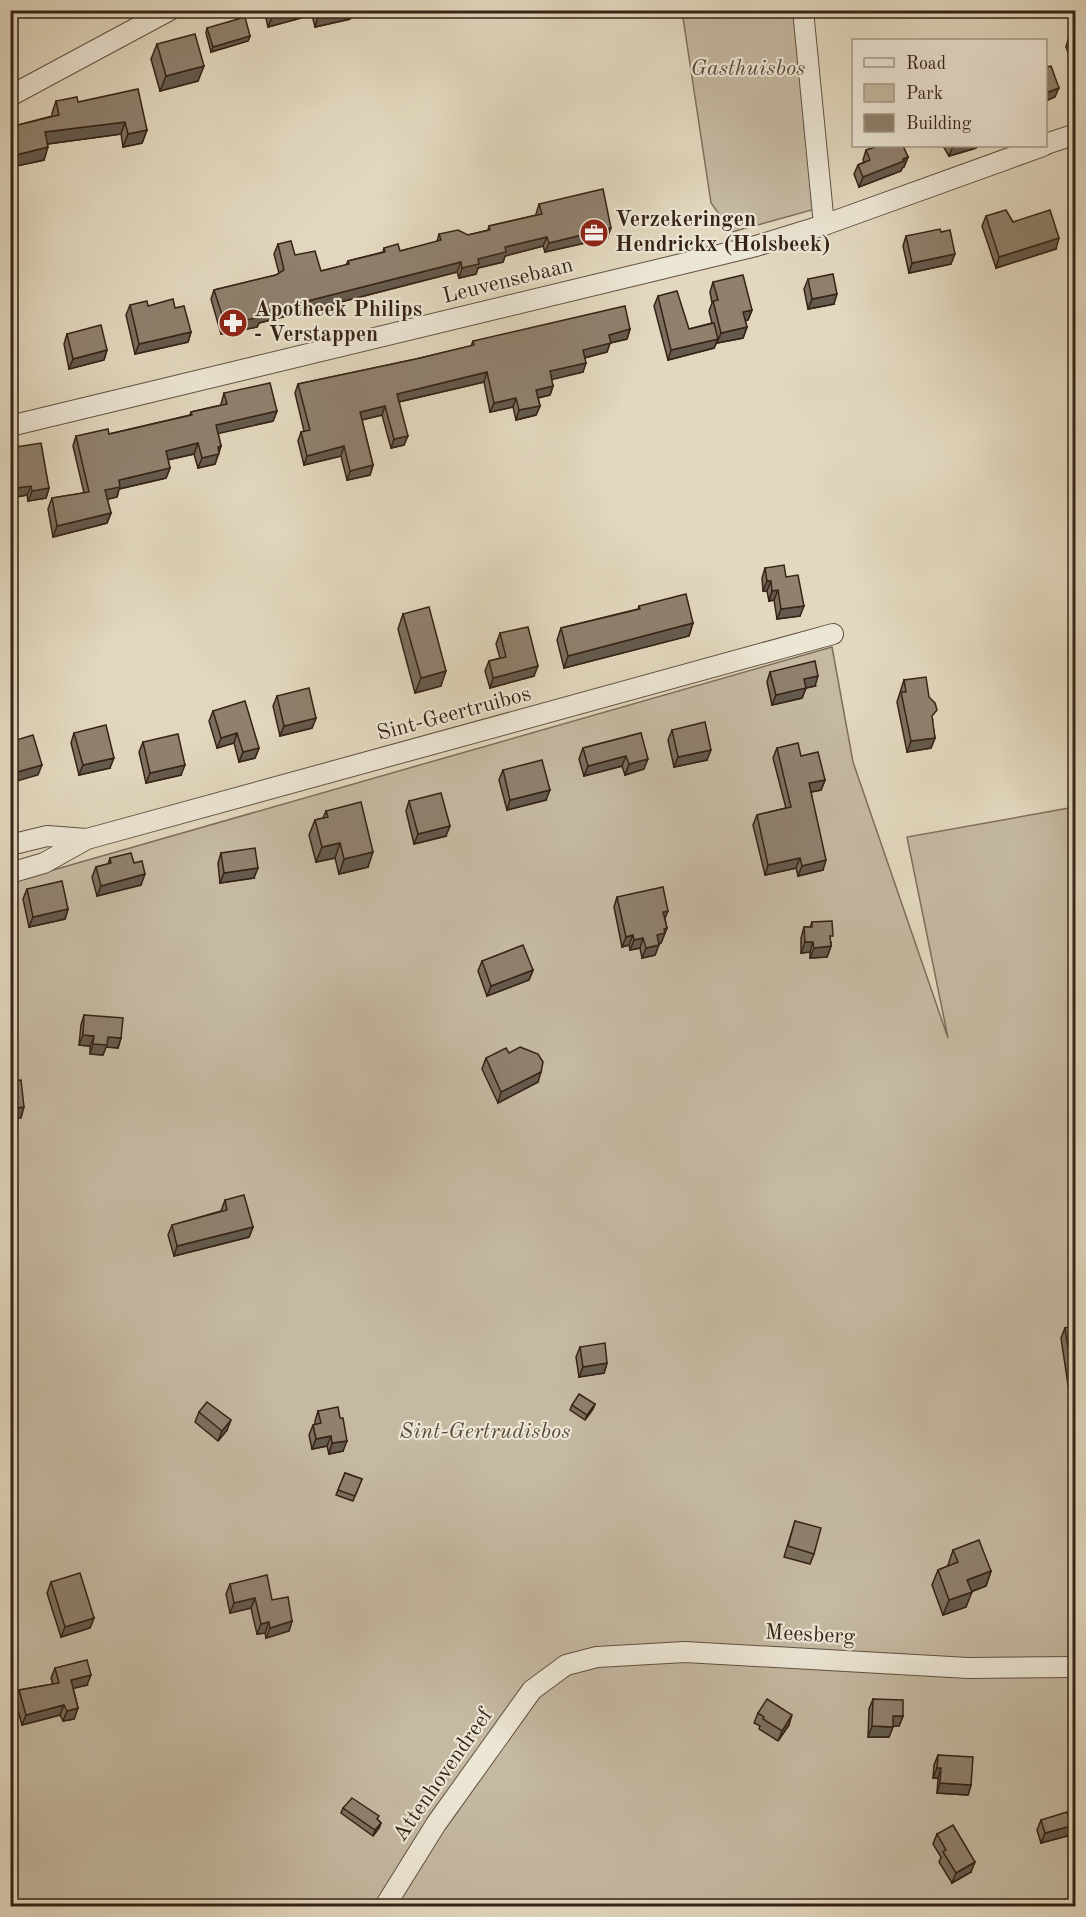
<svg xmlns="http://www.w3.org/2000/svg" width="1086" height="1917" font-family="'Old Standard TT',serif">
  <rect width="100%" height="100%" fill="#e2d8bf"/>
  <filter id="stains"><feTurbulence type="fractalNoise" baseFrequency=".00333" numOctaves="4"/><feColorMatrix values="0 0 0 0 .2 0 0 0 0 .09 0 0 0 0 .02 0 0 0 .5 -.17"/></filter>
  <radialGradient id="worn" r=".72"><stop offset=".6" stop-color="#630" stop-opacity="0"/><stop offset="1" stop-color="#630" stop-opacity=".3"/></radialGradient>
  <g fill="#c5b9a2" stroke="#7e6e5c" stroke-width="1.5">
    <path d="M682,11H799L819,208L732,232L711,203Z"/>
    <path d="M832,647L853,762L948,1038L907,837L1075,807V1906H11V882Z"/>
  </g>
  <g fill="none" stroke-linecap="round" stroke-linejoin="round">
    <g stroke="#615040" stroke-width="22">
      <g id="minor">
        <path d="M803,10L824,225"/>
        <path d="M10,96L170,10"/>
        <path d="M1046,144L1076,134"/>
        <path d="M10,426L756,246L824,225L1043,146"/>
        <path d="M10,845L47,836L87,839"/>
        <path d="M10,873L44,863L87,839L833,634"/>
        <path d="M385,1906L436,1824L532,1690L566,1665L597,1657L685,1652L968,1668L1076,1667"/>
      </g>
    </g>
    <use href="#minor" stroke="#ece6d5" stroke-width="20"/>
  </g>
  <g fill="#7b6f5f" stroke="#362316" stroke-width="1.5">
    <path d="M264,10H352L350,19L315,27L312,15L268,27Z"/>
    <path d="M207,28L250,36L248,41L211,52L206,33Z"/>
    <path d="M1076,34V73L1066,47L1069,36Z"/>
    <path d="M157,44L198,81L160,91L151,59Z"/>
    <path d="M56,101L78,102L147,130L142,143L123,147L121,134L47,144L44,160L12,167L10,162V127L52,116V113Z"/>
    <path d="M872,146H903L908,157L904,167L902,168L901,171L859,187L854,174L858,165L864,162L863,160L866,150L873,148Z"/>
    <path d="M943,146H977L976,148L949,156Z"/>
    <path d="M539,204L607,238L545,252L543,246L505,256L503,262L478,268L476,274L459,278L457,272L259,323L257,327L221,334L211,299L214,290L276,275L279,273L274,254L278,244L321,271L346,265L348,261L383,252L384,248L400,251L437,242L439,234L468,235L488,230L489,226L536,215V214Z"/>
    <path d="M986,216L1013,222L1056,249L996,268L982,226Z"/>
    <path d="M941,232L951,264L909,273L903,246L906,236Z"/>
    <path d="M808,279L834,304L808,309L804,289Z"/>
    <path d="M713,282L752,310L748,320L745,321L747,327L743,338L717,343V342L714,348L668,360L654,306L658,296L689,329L712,323L709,311L712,303L710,292Z"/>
    <path d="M130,305L148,306L191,332L188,342L135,354L126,315Z"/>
    <path d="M630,329L627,339L610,343L607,352L585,358L583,372L551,379L553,386L550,395L538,398L540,406L536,415L516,420L513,407L490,412L484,382L399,402L404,445L391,448L382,415L362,420L373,465L370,475L347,480L341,456L304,465L298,441L301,432L304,431L295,393L298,384L416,359L471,346L473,341Z"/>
    <path d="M67,334L107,350L104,360L69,369L64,344Z"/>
    <path d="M224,393L277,411L273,421L218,433L221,446L215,464L198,468L194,454L168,460L170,468L166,478L119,489L117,497L107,499L111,513L107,523L53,537L48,509L52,498L84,493L73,446L76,436L109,434L190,415L191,412L221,405V404Z"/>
    <path d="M10,448L49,488L46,498L28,501L27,495L10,498Z"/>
    <path d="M765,568L786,577L800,616L777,619L774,600L769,601L767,591H763L762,578Z"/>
    <path d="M639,606L693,623L689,636L564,668L557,640L561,628L638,609Z"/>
    <path d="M403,614L441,686L415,693L398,629Z"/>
    <path d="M500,633L534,676L490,688L485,671L489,661L500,658L496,644Z"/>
    <path d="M770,672L815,686L806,688L802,698L772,705L767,682Z"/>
    <path d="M904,680L933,720L932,721L935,738L931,748L907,752L897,702Z"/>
    <path d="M277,696L316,718L312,728L280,736L273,706Z"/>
    <path d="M213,711L259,748L255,758L239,762L234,743L217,748L209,721Z"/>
    <path d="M672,730L707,760L674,767L668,740Z"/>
    <path d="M74,733L110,768L79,775L71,743Z"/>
    <path d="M641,733L644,769L625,775L622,766L584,776L579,759L583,748Z"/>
    <path d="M143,742L181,775L146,783L139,752Z"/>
    <path d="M777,748L801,756L825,780L821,790L811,792L823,870L798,876L796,868L765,875L753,825L757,815L786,808L773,758Z"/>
    <path d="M503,770L546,800L507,810L499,780Z"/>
    <path d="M409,801L446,836L414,844L406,811Z"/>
    <path d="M326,811L368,867L339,874L335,858L316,862L309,835L315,820L323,818Z"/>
    <path d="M221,853L254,878L220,883L218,863Z"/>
    <path d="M110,858L134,863L141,885L97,896L92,877L96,867L108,864Z"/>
    <path d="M27,889L68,909L65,919L29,927L23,899Z"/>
    <path d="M617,897L665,919L667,928L661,943L659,944L655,955L642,958L640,948L630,950L629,945L622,947L614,907Z"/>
    <path d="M812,922L831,942V946L827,957L810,958V952L801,953V938L804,927H810Z"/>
    <path d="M482,961L533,970L529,980L487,996L478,971Z"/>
    <path d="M84,1015L121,1038L118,1048L106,1047L103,1055L90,1054V1046L79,1045L81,1025Z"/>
    <path d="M509,1053L538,1082L498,1103L482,1069L486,1058Z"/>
    <path d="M225,1200L253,1227L249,1237L174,1256L168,1235L172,1225L221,1211Z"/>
    <path d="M1076,1326V1405H1071L1061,1338L1065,1328Z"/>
    <path d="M580,1347L607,1363L604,1373L579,1377L576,1357Z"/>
    <path d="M595,1404L593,1409L585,1420L570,1410L572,1405Z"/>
    <path d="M318,1411L343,1451L329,1454L327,1446L312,1449L309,1435L313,1425L315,1424V1421Z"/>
    <path d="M199,1412L227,1430L218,1441L195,1422Z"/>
    <path d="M345,1473L362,1479L353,1501L336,1495Z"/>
    <path d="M795,1521L814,1554L810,1564L784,1557Z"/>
    <path d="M953,1550L991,1571L986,1586L971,1592L966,1607L943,1615L932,1585L938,1570L948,1566V1565Z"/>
    <path d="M51,1582L94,1618L90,1628L61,1637L47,1593Z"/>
    <path d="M230,1584L272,1600L292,1621L289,1631L266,1638L265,1633L257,1634L251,1608L230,1613L226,1594Z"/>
    <path d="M55,1668L87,1685L73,1688L78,1708L74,1719L63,1721L60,1715L22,1725L15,1700L19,1690L53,1684L51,1678Z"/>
    <path d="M873,1699L903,1716L899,1726H893L889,1737H868L869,1709Z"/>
    <path d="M758,1713L789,1725L778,1741L759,1729L760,1726L754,1723Z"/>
    <path d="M938,1755L971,1785L968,1795L937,1793L938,1778H933L934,1765Z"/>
    <path d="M343,1808L378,1820L381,1823L379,1828L373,1836L341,1813Z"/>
    <path d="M1041,1820L1067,1836L1041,1843L1037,1830Z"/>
    <path d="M937,1834L971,1872L952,1883L939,1862L941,1857L933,1844Z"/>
  </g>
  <g fill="#645a4d" stroke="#362316" stroke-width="1.5">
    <path d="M295,10H313L312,15L268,27L272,17Z"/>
    <path d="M345,10H352L350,19L315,27L318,17Z"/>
    <path d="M250,36L248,41L211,52L213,47Z"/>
    <path d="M204,66L198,81L160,91L166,76Z"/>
    <path d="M1059,88L1055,97L1046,101V93Z"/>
    <path d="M125,122L121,134L40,145L45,132Z"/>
    <path d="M147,130L142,143L123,147L128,134Z"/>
    <path d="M953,146H977L976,148L949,156Z"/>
    <path d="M48,147L44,160L12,167L16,155Z"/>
    <path d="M908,157L904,167L902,168L901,171L859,187L863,177Z"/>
    <path d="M611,228L607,238L545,252L549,243Z"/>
    <path d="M547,237L543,246L505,256L503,262L478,268L476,274L459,278L462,268L478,259L505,247Z"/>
    <path d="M1059,238L1056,249L996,268L999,257Z"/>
    <path d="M955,254L951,264L909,273L912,263Z"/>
    <path d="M461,262L457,272L259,323L257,327L221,334L225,324L260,313Z"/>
    <path d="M837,294L834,304L808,309L812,299Z"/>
    <path d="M752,310L748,320L739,322L743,312Z"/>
    <path d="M747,327L743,338L717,343L721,333Z"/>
    <path d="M630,329L627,339L610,343L607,352L579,359L583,350L609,335Z"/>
    <path d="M191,332L188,342L135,354L139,344Z"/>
    <path d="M718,339L714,348L668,360L671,350Z"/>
    <path d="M107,350L104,360L69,369L73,359Z"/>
    <path d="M586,363L583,372L546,381L550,371Z"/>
    <path d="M487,372L484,382L394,403L397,394Z"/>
    <path d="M553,386L550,395L533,399L536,390Z"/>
    <path d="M516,398L513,407L490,412L494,403Z"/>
    <path d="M385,406L382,415L357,421L360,412Z"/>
    <path d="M540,406L536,415L516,420L519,410Z"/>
    <path d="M277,411L273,421L212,435L216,425Z"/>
    <path d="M408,436L404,445L391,448L394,439Z"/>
    <path d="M198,443L194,454L162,461L166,451Z"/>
    <path d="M221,446L215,464L198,468L202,458L218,447Z"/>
    <path d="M344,446L341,456L304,465L307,456Z"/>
    <path d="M373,465L370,475L347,480L350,471Z"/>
    <path d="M170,468L166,478L119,489L117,497L102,501L105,490L119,480Z"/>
    <path d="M31,486L27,495L10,498V489Z"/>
    <path d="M49,488L46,498L28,501L32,491Z"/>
    <path d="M111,513L107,523L53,537L57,526Z"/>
    <path d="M767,581H771L767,591H763Z"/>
    <path d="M778,590L774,600L769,601L772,591Z"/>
    <path d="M804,606L800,616L777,619L781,609Z"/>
    <path d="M693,623L689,636L564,668L568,656Z"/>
    <path d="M538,666L534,676L490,688L493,678Z"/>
    <path d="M446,671L441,686L415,693L421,678Z"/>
    <path d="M818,676L815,686L806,688L802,698L772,705L776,695L804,679Z"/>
    <path d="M316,718L312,728L280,736L284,726Z"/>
    <path d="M237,733L234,743L217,748L221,738Z"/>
    <path d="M935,738L931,748L907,752L911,741Z"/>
    <path d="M259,748L255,758L239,762L243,752Z"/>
    <path d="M711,750L707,760L674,767L678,757Z"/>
    <path d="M626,756L622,766L584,776L588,766Z"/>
    <path d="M114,758L110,768L79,775L83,765Z"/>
    <path d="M648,759L644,769L625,775L629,764Z"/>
    <path d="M42,765L38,775L10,783V774Z"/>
    <path d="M185,765L181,775L146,783L150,773Z"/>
    <path d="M825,780L821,790L806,793L809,783Z"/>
    <path d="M550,790L546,800L507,810L510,800Z"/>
    <path d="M450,826L446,836L414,844L418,834Z"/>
    <path d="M340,843L335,858L316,862L322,847Z"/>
    <path d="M373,852L368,867L339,874L344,859Z"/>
    <path d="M800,858L796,868L765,875L768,865Z"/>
    <path d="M826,860L823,870L798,876L802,866Z"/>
    <path d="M258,868L254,878L220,883L224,873Z"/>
    <path d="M145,874L141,885L97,896L101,886Z"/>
    <path d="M68,909L65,919L29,927L33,917Z"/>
    <path d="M668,911L664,921L663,912Z"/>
    <path d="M667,928L661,943L653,945L657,935L664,929Z"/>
    <path d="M633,935L629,945L622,947L626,937Z"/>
    <path d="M643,938L640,948L630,950L634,940Z"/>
    <path d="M805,942H813L810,952L801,953Z"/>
    <path d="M659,945L655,955L642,958L646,948Z"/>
    <path d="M831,946L827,957L810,958L814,948Z"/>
    <path d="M533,970L529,980L487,996L491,986Z"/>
    <path d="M83,1035L94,1036L90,1046L79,1045Z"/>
    <path d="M108,1037L121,1038L118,1048L106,1047L103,1055L90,1054L93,1044Z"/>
    <path d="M541,1072L538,1082L498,1103L501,1092Z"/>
    <path d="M24,1107L21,1118L10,1119V1109Z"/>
    <path d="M253,1227L249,1237L174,1256L177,1246Z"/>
    <path d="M607,1363L604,1373L579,1377L583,1367Z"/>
    <path d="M1075,1395L1076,1405H1071Z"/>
    <path d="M595,1404L593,1409L585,1420L587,1415Z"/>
    <path d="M231,1420L227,1430L218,1441L222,1431Z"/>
    <path d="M331,1436L327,1446L312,1449L316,1439Z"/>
    <path d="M347,1441L343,1451L329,1454L332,1443Z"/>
    <path d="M991,1571L986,1586L962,1595L967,1580Z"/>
    <path d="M972,1592L966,1607L943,1615L949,1600Z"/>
    <path d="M255,1598L251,1608L230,1613L234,1603Z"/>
    <path d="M94,1618L90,1628L61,1637L65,1627Z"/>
    <path d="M292,1621L289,1631L266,1638L270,1628Z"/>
    <path d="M269,1622L265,1633L257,1634L261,1624Z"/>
    <path d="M91,1675L87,1685L67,1690L71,1680Z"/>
    <path d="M64,1705L60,1715L22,1725L26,1715Z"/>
    <path d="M78,1708L74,1719L63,1721L67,1711Z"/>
    <path d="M792,1715L789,1725L778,1741L782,1731Z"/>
    <path d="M893,1716H903L899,1726H890Z"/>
    <path d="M872,1726L893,1727L889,1737H868Z"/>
    <path d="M937,1768H941L938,1778H933Z"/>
    <path d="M940,1783L971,1785L968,1795L937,1793Z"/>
    <path d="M381,1823L379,1828L373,1836L375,1830Z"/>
    <path d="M1071,1826L1067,1836L1041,1843L1045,1833Z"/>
    <path d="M975,1862L971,1872L952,1883L956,1873Z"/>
  </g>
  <g fill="#8f816e" stroke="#362316" stroke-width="1.5">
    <path d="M270,10H295L272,17Z"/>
    <path d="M317,10H345L318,17Z"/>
    <path d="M245,17L250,36L213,47L207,28Z"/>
    <path d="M195,34L204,66L166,76L157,44Z"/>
    <path d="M1076,34V53L1069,36Z"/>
    <path d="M1051,66L1059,88L1046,93V67Z"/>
    <path d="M138,89L147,130L128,134L125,122L45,132L48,147L16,155L10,131V127L59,115L56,101L77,97L78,102Z"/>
    <path d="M879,146H903L908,157L903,159L904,161L863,177L858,165L870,160L866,150Z"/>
    <path d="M603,189L611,228L549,243L547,237L505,247L506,252L478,259L479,264L462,268L461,262L260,313L261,317L225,324L214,290L276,275L284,270L278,244L291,241L295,255L315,251L321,271L349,264L348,261L385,252L384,248L398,244L400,251L441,240L439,234L458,230L468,235L490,230L489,226L542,214L539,204Z"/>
    <path d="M1006,210L1013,222L1050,210L1059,238L999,257L986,216Z"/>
    <path d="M940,229L941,232L950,230L955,254L912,263L906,236Z"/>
    <path d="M833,274L837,294L812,299L808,279Z"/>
    <path d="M743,275L752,310L743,312L747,327L721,333L713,301L718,300L713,282Z"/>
    <path d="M677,291L689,329L714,323L718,339L671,350L658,296Z"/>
    <path d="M173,299L175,308L184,306L191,332L139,344L130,305L147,301L148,306Z"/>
    <path d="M625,306L630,329L609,335L611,343L583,350L586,363L550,371L553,386L536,390L540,406L519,410L516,398L494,403L487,372L397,394L408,436L394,439L385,406L360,412L373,465L350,471L344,446L307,456L301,432L310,430L298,384L416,359L474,345L473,341Z"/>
    <path d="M101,325L107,350L73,359L67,334Z"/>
    <path d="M270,383L277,411L216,425L221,446L218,447L219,454L202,458L198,443L166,451L170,468L119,480L120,487L105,490L111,513L57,526L52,498L89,492L76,436L108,429L109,434L192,415L191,412L227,404L224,393Z"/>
    <path d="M41,443L49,488L32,491L31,486L10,489V448Z"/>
    <path d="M784,565L786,577L798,575L804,606L781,609L778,590L772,591L771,581H767L765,568Z"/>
    <path d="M686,594L693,623L568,656L561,628L640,609L639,606Z"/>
    <path d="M429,607L446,671L421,678L403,614Z"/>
    <path d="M528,627L538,666L493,678L489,661L506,657L500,633Z"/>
    <path d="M815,661L818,676L804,679L806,688L776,695L770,672Z"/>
    <path d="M926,677L929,697L935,703L937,710L932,716L935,738L911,741L901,692H906L904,680Z"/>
    <path d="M309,688L316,718L284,726L277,696Z"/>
    <path d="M245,701L259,748L243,752L237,733L221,738L213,711Z"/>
    <path d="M705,722L711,750L678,757L672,730Z"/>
    <path d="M106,725L114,758L83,765L74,733Z"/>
    <path d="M641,733L648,759L629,764L626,756L588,766L583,748Z"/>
    <path d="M178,734L185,765L150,773L143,742Z"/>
    <path d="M33,735L42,765L10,774V742Z"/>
    <path d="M798,743L801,756L818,752L825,780L809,783L826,860L802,866L800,858L768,865L757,815L791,807L777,748Z"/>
    <path d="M542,760L550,790L510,800L503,770Z"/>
    <path d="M441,793L450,826L418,834L409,801Z"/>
    <path d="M361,802L373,852L344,859L340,843L322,847L315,820L328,817L326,811Z"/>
    <path d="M255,848L258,868L224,873L221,853Z"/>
    <path d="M131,853L134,863L142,861L145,874L101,886L96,867L111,863L110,858Z"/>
    <path d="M62,881L68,909L33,917L27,889Z"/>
    <path d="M663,887L668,911L663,912L667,928L664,929L665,933L657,935L659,945L646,948L643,938L634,940L633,935L626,937L617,897Z"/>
    <path d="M832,921L833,936H830L831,946L814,948L813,942H805L804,927H812V922Z"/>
    <path d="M523,945L533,970L491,986L482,961Z"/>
    <path d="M84,1015L123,1018L121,1038L108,1037L107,1045L93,1044L94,1036L83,1035Z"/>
    <path d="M520,1047L538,1054L543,1062L541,1072L501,1092L486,1058L506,1048L509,1053Z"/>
    <path d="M21,1080L24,1107L10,1109V1081Z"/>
    <path d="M244,1195L253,1227L177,1246L172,1225L227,1210L225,1200Z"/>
    <path d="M1076,1326V1395H1075L1065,1328Z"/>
    <path d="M605,1343L607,1363L583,1367L580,1347Z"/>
    <path d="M579,1394L595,1404L587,1415L572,1405Z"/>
    <path d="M207,1402L231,1420L222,1431L199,1412Z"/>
    <path d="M338,1407L340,1418H343L347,1441L332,1443L331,1436L316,1439L313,1425L321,1423L318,1411Z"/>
    <path d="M345,1473L362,1479L355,1496L338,1490Z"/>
    <path d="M795,1521L821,1528L814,1554L788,1546Z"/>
    <path d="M979,1540L991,1571L967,1580L972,1592L949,1600L938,1570L958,1562L953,1550Z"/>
    <path d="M80,1573L94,1618L65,1627L51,1582Z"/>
    <path d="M267,1575L272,1600L288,1597L292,1621L270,1628L269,1622L261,1624L255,1598L234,1603L230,1584Z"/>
    <path d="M87,1660L91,1675L71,1680L78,1708L67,1711L64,1705L26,1715L19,1690L59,1683L55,1668Z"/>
    <path d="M767,1699L792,1715L782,1731L763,1719L764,1717L758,1713Z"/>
    <path d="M873,1699L903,1700V1716H893V1727L872,1726Z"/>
    <path d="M938,1755L973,1757L971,1785L940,1783L941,1768H937Z"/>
    <path d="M352,1798L379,1816L377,1819L381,1823L375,1830L343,1808Z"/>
    <path d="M1067,1812L1071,1826L1045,1833L1041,1820Z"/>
    <path d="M953,1825L975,1862L956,1873L943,1852L946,1850L937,1834Z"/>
  </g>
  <defs>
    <g id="office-disc" transform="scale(1.5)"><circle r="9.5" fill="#8f2418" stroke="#ece6d5"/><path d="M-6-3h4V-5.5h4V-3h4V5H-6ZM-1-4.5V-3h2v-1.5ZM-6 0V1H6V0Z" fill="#fff"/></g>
    <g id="pharmacy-disc" transform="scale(1.5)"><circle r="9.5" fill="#8f2418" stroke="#ece6d5"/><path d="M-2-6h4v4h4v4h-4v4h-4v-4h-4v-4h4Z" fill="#fff"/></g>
  </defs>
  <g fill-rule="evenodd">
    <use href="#office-disc" x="594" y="233"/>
    <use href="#pharmacy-disc" x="233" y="323"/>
  </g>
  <g text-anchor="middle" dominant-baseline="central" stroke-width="4.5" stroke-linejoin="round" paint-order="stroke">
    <g font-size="22" font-style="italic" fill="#5a4839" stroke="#ece6d5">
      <text x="748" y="69">Gasthuisbos</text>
      <text x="485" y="1432">Sint-Gertrudisbos</text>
    </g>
    <g font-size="22" font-weight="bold" fill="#362316" stroke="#ece6d5" text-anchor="start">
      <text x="615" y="220">Verzekeringen<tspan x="615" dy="25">Hendrickx (Holsbeek)</tspan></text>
      <text x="254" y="310">Apotheek Philips<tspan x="254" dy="25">- Verstappen</tspan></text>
    </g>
    <g font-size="22" fill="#362316" stroke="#ece6d5">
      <text transform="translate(508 281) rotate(-14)">Leuvensebaan</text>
      <text transform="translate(454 714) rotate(-15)">Sint-Geertruibos</text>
      <text transform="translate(810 1635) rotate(3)">Meesberg</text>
      <text transform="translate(443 1775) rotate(-55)">Attenhovendreef</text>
    </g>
  </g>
  <rect width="1086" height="1917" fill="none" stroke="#e2d8bf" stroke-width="36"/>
  <rect x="12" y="12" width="1062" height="1893" fill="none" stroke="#362316" stroke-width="3"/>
  <rect x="18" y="18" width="1050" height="1881" fill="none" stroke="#362316" stroke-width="1.5"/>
  <rect x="852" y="39" width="195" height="108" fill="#ece6d5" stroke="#a39889" stroke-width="1.5"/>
  <rect x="864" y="58" width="30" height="9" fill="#ece6d5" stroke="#a39889" stroke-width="1.5"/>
  <text x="906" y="69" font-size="18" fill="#362316">Road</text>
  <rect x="864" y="84" width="30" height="18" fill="#c5b9a2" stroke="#a39889" stroke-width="1.5"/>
  <text x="906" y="99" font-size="18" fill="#362316">Park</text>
  <rect x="864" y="114" width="30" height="18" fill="#8f816e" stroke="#a39889" stroke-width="1.5"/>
  <text x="906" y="129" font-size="18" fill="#362316">Building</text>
  <rect width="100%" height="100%" filter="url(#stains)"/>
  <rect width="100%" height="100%" fill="url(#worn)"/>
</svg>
